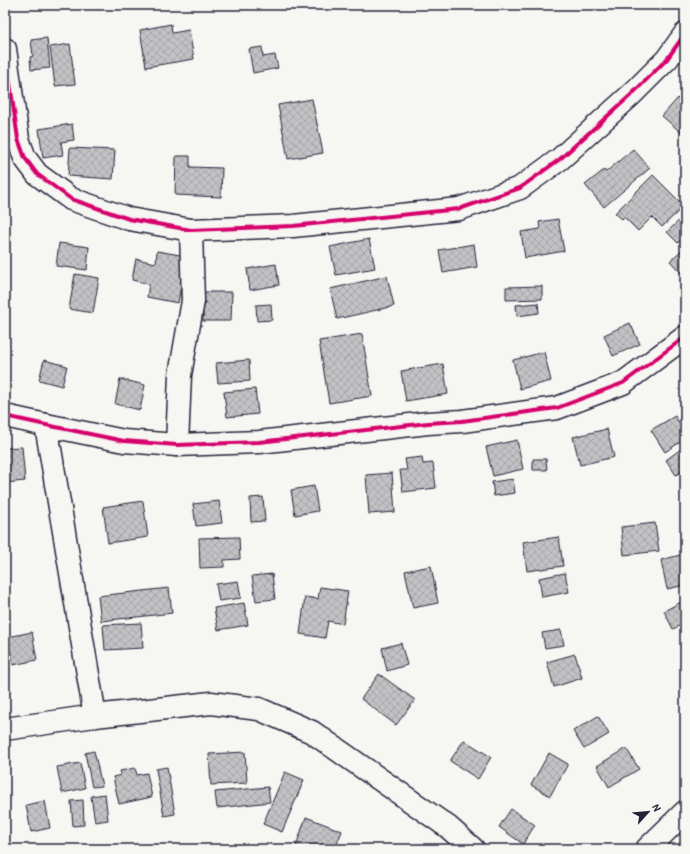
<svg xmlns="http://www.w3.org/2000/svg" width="690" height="854" font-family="'Patrick Hand',sans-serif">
  <defs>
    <pattern id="building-cross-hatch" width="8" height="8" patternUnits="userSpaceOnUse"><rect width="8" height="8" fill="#c2c2c4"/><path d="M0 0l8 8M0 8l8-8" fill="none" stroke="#a6a6a9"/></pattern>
  </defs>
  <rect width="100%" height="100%" fill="#f6f6f2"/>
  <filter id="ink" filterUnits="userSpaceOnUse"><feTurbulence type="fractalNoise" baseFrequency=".025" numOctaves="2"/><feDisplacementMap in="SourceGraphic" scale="8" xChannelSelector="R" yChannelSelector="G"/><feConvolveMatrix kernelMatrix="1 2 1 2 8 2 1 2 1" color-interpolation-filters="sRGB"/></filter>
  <g filter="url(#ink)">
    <g fill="url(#building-cross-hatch)" stroke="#22223b">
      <path d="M171,24L172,33L189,30L194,59L146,67L140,30Z"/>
      <path d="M47,38L50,68L31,70L30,57L33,56L31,40Z"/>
      <path d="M70,44L75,84L55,86L50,47Z"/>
      <path d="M262,47L263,57L275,55L278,68L253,73L249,49Z"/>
      <path d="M678,98L685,104V132L683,134L662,116Z"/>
      <path d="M312,99L323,153L288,159L278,105Z"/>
      <path d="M72,124L74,140L61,142L63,155L43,158L39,129Z"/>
      <path d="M70,148L115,150L113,179L68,176Z"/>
      <path d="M633,149L650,168L604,207L585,185L604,170L606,172Z"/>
      <path d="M176,156H190V167L222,168L221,197L175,195Z"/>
      <path d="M653,175L684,206L662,227L652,217L638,231L624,217L622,219L615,213Z"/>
      <path d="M685,215V236L678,243L667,232Z"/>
      <path d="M558,219L564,251L525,258L521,232L540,229L539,222Z"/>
      <path d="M369,239L375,268L336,275L330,247Z"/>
      <path d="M59,243L89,247L87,270L56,266Z"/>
      <path d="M474,244L477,267L443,273L439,250Z"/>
      <path d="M685,247V277L670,261Z"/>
      <path d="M157,251L186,256L178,303L147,297L149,284L132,280L136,259L156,263Z"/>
      <path d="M276,264L279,285L250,290L247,269Z"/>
      <path d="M75,274L99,278L93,313L69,309Z"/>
      <path d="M387,276L394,306L337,319L330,289Z"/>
      <path d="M542,286V299L506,300V287Z"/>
      <path d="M203,292H232L231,321H203Z"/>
      <path d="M538,303L539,313L517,316L516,305Z"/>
      <path d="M271,304L272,320L257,321L256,305Z"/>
      <path d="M630,323L640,344L613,356L604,335Z"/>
      <path d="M362,334L372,396L329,403L319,341Z"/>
      <path d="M544,352L551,381L520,389L513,360Z"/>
      <path d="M44,360L67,366L62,386L39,380Z"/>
      <path d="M249,360L250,381L218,383L216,363Z"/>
      <path d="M443,364L448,394L406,401L401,371Z"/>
      <path d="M120,379L145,385L140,410L115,404Z"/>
      <path d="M255,389L258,414L227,417L224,392Z"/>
      <path d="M675,416L685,432V439L665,452L651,430Z"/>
      <path d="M607,429L614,457L580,465L573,437Z"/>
      <path d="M517,440L523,469L493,476L486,447Z"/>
      <path d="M685,446V469L676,475L666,460Z"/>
      <path d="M22,447L25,481L5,483V448Z"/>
      <path d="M422,457L423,464L433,463L436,488L403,492L400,470H407L405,459Z"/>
      <path d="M533,459H546L547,470H533Z"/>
      <path d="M392,473L395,512L369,514L366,475Z"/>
      <path d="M513,479L515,493L494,496L492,482Z"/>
      <path d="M314,486L318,511L295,515L291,490Z"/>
      <path d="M263,497L265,521L251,522L250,498Z"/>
      <path d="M143,501L148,537L108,543L103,507Z"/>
      <path d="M219,501L222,523L196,526L193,504Z"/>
      <path d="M655,523L659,551L624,555L621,527Z"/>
      <path d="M239,537L240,559L224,560V567L200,568L199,538Z"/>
      <path d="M559,537L563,566L527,571L523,542Z"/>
      <path d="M684,554L685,558V585L667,589L661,560Z"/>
      <path d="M431,566L438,603L413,608L405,571Z"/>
      <path d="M565,573L569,592L542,597L539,578Z"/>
      <path d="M272,574L275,599L256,601L252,576Z"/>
      <path d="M238,581L241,598L219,601L216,584Z"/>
      <path d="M320,587L348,591L343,624L328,621L325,638L300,634L305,597L318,599Z"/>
      <path d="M169,588L172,613L101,621L98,596Z"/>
      <path d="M685,600V623L673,629L664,611Z"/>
      <path d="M244,603L248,625L218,630L214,608Z"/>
      <path d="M141,623L143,648L105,650L103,625Z"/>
      <path d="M561,630L564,645L545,648L542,633Z"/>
      <path d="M32,632L37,660L13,665L8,637Z"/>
      <path d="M401,643L407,665L387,671L382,648Z"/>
      <path d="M575,654L582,678L554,687L547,662Z"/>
      <path d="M379,674L415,700L396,725L361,699Z"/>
      <path d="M598,716L609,734L584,749L573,731Z"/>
      <path d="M464,740L491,757L478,779L450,761Z"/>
      <path d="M626,748L639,769L609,787L597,766Z"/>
      <path d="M94,751L102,786L92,787L85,753Z"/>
      <path d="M245,752L247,783L211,785L209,754Z"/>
      <path d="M549,753L568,764L550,796L531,785Z"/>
      <path d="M80,763L85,788L62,793L57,767Z"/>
      <path d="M167,767L175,814L164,816L156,769Z"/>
      <path d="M135,768L137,775L147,773L152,797L119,804L113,777L121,775L120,771Z"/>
      <path d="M285,772L304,780L282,832L263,824Z"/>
      <path d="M268,787L270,802L217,808L215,792Z"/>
      <path d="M105,794L108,820L95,822L91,796Z"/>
      <path d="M83,800L84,825L73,826L71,801Z"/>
      <path d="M45,801L50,828L31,832L26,805Z"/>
      <path d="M511,809L535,825L523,844L499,827Z"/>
      <path d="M306,817L342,831L335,849H304L296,846Z"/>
    </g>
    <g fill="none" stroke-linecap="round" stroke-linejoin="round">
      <g stroke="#22223b" stroke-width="25">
        <g id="minor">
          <path d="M5,49L18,139L25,158L37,174L71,199L129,219L191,230L293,226L459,209L520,188L560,159L632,94L667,59L685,34"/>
          <path d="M5,416L46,425L124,441L177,445L259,442L428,423L462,421L557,408L623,383L685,337"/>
          <path d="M46,425L95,716"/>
          <path d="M177,445L180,375L193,301L191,230"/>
          <path d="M5,729L95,716L211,703L259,709L312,732L448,827L473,849"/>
        </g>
      </g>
      <g stroke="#22223b" stroke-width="25">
        <path id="secondary" d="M647,849L685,812"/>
      </g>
      <use href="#minor" stroke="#f6f6f2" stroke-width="22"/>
      <use href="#secondary" stroke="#f6f6f2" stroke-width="22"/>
      <g stroke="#f6f6f2" stroke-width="6">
        <g id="cycleway">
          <path d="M5,49L18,139L25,158L37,174L71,199L129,219L191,230L293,226L459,209L520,188L560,159L632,94L667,59L685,34"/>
          <path d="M5,416L46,425L124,441L177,445L259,442L428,423L462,421L557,408L623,383L685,337"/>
        </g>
      </g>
      <use href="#cycleway" stroke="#d6006c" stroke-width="4"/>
    </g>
  </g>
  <rect width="690" height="854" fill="none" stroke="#f6f6f2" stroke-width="20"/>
  <rect x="10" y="10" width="670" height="834" fill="none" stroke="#22223b" stroke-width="1.5" filter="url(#ink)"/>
  <g transform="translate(648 812) rotate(63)" stroke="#f6f6f2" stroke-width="3" paint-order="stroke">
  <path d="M0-3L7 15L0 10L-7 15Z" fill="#22223b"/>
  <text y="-6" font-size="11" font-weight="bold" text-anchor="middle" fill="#22223b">N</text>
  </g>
</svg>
